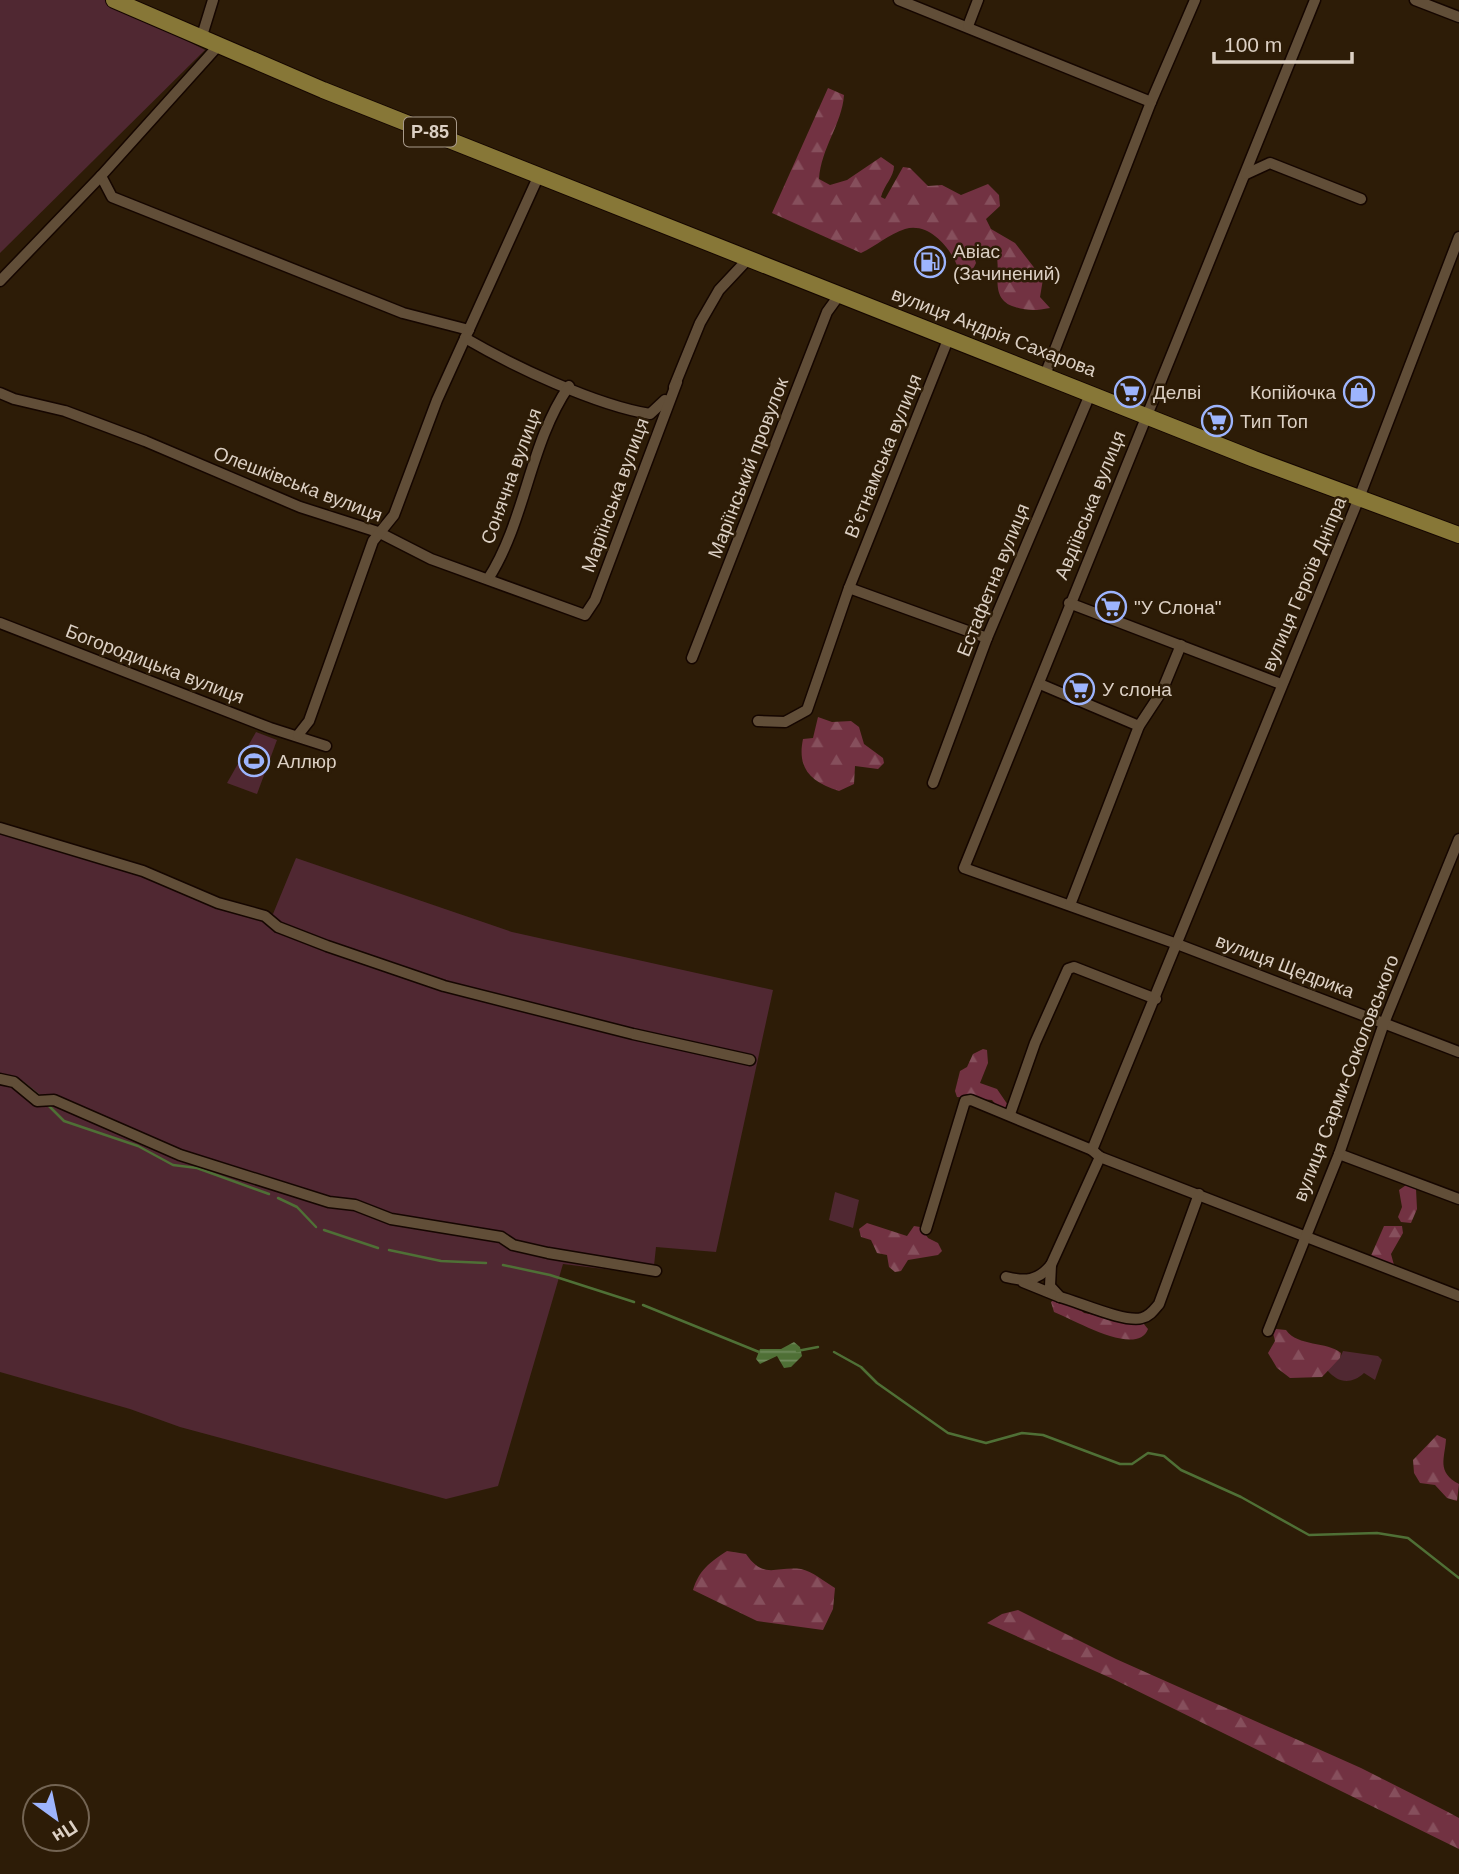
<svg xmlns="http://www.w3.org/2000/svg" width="1459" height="1874" font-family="Arial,sans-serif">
  <defs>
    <pattern id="forest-firs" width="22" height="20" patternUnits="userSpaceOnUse" patternTransform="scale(1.75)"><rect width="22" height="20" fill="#723242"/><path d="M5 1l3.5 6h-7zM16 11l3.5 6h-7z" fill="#864f5c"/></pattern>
    <pattern id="water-rules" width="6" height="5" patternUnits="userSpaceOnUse" patternTransform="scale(1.75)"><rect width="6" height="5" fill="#4f7036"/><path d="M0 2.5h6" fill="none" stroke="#708a5b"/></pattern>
  </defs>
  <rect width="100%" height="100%" fill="#2d1c07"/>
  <g fill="#502832">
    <path d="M0,0H107L205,50L0,253Z"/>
    <path d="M256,732L277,740L257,794L227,783Z"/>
    <path d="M0,825L187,891L273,914L296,858L512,932L773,990L716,1252L656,1247L653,1275L563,1264L498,1486L446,1499L180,1427L130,1409L0,1372Z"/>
    <path d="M835,1192L859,1200L853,1228L829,1220Z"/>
    <path d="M1343,1351L1378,1356L1382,1360L1375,1380L1364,1373C1351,1385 1338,1383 1327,1370L1340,1358Z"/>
  </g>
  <g fill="url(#forest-firs)">
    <path d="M828,88L844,95C842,124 821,148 819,179L830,185L847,180L881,157L894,166C894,177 884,185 881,197L885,199L903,167L910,168L928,186L942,185L961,195L988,184L999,195L1000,206L986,219L991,229L1015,243L1043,279L1040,297L1050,308C1035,311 1026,311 1012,306C988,296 1003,270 995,251L985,246L974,247L972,251L976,263L973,269L967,271L958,268C951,248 929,222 905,229C889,234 876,246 861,253L772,213Z"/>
    <path d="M818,717L832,722L851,721L859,727L864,744L883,758L884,763L878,769L855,766L854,784L839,791C810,782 797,768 803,739L813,738Z"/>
    <path d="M983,1049L987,1050L988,1063L980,1083L997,1089L1010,1108L998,1107L992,1100L957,1097L955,1091L960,1071L967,1067L973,1054Z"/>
    <path d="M1409,1183L1416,1189L1417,1209L1411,1223L1401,1222L1398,1217L1402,1207L1399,1190Z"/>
    <path d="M867,1223L907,1236L914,1226L920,1227L928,1238L938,1243L942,1251L938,1255L908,1260L901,1271L895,1272L889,1267L887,1255L877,1253L871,1240L861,1237L859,1229Z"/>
    <path d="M1384,1226H1402L1403,1233L1391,1254L1394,1265L1370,1258Z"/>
    <path d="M1055,1299L1079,1308L1084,1313L1143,1323L1148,1329C1137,1358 1073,1319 1054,1312L1051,1302Z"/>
    <path d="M1276,1329L1286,1330C1298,1347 1327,1341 1341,1353L1340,1358L1322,1377L1290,1378L1277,1368L1268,1353L1275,1341L1273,1333Z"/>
    <path d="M1437,1435L1446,1439C1445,1458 1436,1472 1459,1484L1457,1501L1447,1498L1435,1485L1420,1483L1414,1473L1413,1460Z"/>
    <path d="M727,1551L746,1554C764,1580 775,1566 801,1569C812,1571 825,1582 835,1588L833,1609L823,1630L757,1621L693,1590C699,1570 710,1562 727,1551Z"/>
    <path d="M1018,1610L1116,1659L1361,1768L1448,1812L1459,1818V1849L1113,1679L987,1623L1002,1614Z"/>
  </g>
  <path fill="url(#water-rules)" d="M794,1342L800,1347L802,1356L791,1367L784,1368L777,1356L760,1364L756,1359L760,1349H781Z"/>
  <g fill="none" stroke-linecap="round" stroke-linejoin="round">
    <g stroke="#4f7036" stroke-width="2.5">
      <path d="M22,1082L42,1098"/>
      <path d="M48,1105L64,1121L138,1146L173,1165L197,1168L269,1194"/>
      <path d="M278,1198L297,1207L316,1227"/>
      <path d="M324,1230L378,1248"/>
      <path d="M389,1250L441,1261L486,1263"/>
      <path d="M503,1265L550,1275L634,1302"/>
      <path d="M643,1305L759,1352"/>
      <path d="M797,1351L818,1347"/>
      <path d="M834,1352L861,1367L877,1383L948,1433L986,1443L1022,1433L1043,1435L1120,1464H1132L1148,1453L1164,1456L1181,1470L1241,1497L1309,1535L1377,1533L1408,1538L1459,1578"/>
    </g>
    <g stroke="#150600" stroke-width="13">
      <g id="street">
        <path d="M899,0L1151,102"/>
        <path d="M1315,0L964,868L1177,944L1459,1052"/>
        <path d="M1415,0L1459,17"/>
        <path d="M968,26L978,0"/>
        <path d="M201,39L213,0"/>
        <path d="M1246,174L1270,163L1361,199"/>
        <path d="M101,176L112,197L403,313L469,330"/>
        <path d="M0,281L101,176L218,46"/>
        <path d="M465,338C513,366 595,405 650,414L665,400"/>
        <path d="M1045,375L1151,102L1195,0"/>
        <path d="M674,387L700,323L719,290L749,258"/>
        <path d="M0,393L14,399L65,411L145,441L300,507L378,532L431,559L585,615L595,600L677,382"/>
        <path d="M488,579C526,520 529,444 569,386"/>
        <path d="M849,588L987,638"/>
        <path d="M1069,603L1281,684"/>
        <path d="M0,623L270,728L326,746"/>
        <path d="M692,658L827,312L840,294"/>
        <path d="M1040,684L1139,726"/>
        <path d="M758,721L785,722L807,710L849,588L949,337"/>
        <path d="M298,735L309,721L373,541L394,515L437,400L539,175"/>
        <path d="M933,783L987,638L1091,392"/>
        <path d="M0,828L143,871L218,903L265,916L278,927L327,946L444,986L633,1034L750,1060"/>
        <path d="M1070,905L1139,726L1162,691L1181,645"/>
        <path d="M0,1079L14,1082L37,1101L54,1100L180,1155L329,1202L355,1205L391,1219L501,1237L513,1245L548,1253L656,1271"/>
        <path d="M1010,1114L1035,1043L1068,969L1074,967L1156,999"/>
        <path d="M1339,1154L1459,1199"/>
        <path d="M1100,1157L1459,1296"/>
        <path d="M926,1229L965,1101L971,1100L1092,1150"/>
        <path d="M1006,1277C1025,1282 1038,1281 1051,1265L1100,1157L1092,1150L1359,498L1459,237"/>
        <path d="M1023,1282L1060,1297L1050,1286L1051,1265"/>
        <path d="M1060,1297C1079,1302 1125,1323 1142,1318C1150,1316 1154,1310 1159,1304L1199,1194"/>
        <path d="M1268,1331L1339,1154L1384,1023L1459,839"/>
      </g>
    </g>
    <g stroke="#150600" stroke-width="18">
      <path id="primary" d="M114,0L323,90L1254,459L1459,535"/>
    </g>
    <use href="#street" stroke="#614e38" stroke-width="10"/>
    <use href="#primary" stroke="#877737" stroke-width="16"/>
  </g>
  <defs>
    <g id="fuel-ring" transform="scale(1.575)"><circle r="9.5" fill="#2d1c07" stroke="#9db4fd" stroke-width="1.5"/><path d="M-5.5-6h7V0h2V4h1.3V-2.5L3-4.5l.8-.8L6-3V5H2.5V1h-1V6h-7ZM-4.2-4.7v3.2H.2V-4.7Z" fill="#9db4fd"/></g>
    <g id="supermarket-ring" transform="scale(1.575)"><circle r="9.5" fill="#2d1c07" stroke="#9db4fd" stroke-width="1.5"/><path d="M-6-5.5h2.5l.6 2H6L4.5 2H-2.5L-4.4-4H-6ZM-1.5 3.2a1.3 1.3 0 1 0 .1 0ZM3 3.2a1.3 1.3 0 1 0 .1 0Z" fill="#9db4fd"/></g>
    <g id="shop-ring" transform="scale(1.575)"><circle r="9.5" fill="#2d1c07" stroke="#9db4fd" stroke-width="1.5"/><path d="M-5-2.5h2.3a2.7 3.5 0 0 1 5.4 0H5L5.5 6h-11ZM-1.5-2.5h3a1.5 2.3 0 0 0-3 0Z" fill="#9db4fd"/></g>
    <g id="stadium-ring" transform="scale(1.575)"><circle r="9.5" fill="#2d1c07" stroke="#9db4fd" stroke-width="1.5"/><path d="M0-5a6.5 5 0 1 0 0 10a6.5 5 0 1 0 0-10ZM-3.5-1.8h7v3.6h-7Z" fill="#9db4fd"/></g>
  </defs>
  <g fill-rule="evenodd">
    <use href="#fuel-ring" x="930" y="262"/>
    <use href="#supermarket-ring" x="1130" y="392"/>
    <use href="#shop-ring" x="1359" y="392"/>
    <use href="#supermarket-ring" x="1217" y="421"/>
    <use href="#supermarket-ring" x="1111" y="607"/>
    <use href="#supermarket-ring" x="1079" y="689"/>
    <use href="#stadium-ring" x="254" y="761"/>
  </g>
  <g text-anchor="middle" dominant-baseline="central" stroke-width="5" stroke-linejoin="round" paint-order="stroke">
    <rect fill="#2d1c07" stroke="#a89a8b" stroke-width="2" x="404" y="117.5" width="52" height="29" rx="5"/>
    <g font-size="18" font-weight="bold" fill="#dcd0c4">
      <text x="430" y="132">Р-85</text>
    </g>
    <g font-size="19" fill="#dcd0c4" stroke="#2d1c07" text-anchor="start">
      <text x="953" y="251">Авіас<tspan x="953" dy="22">(Зачинений)</tspan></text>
      <text x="1153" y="392">Делві</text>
      <text x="1336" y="392" text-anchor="end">Копійочка</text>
      <text x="1240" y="421">Тип Топ</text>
      <text x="1134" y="607">"У Слона"</text>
      <text x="1102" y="689">У слона</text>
      <text x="277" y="761">Аллюр</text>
    </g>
    <g font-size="19" fill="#dcd0c4" stroke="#2d1c07">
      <text transform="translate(994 332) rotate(21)">вулиця Андрія Сахарова</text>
      <text transform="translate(883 456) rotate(-68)">Вʼєтнамська вулиця</text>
      <text transform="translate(748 468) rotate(-69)">Маріїнський провулок</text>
      <text transform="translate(511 476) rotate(-70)">Сонячна вулиця</text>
      <text transform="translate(298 484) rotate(21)">Олешківська вулиця</text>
      <text transform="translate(615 495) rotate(-70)">Маріїнська вулиця</text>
      <text transform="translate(1090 505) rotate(-68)">Авдіївська вулиця</text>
      <text transform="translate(993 580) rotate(-68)">Естафетна вулиця</text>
      <text transform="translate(1304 584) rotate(-67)">вулиця Героїв Дніпра</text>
      <text transform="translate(155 664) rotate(21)">Богородицька вулиця</text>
      <text transform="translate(1285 966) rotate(21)">вулиця Щедрика</text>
      <text transform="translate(1346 1078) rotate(-69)">вулиця Сарми-Соколовського</text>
    </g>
  </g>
  <g transform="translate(56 1818) rotate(147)"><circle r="33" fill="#2d1c07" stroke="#736453" stroke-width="2"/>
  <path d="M0-5L12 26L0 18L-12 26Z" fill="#9db4fd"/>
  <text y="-10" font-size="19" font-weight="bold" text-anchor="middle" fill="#dcd0c4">Пн</text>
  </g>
  <path d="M1214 52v10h138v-10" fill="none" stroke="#dcd0c4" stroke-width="3.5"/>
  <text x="1224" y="52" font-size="21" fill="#dcd0c4" stroke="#2d1c07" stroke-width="5" paint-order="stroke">100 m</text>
</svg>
